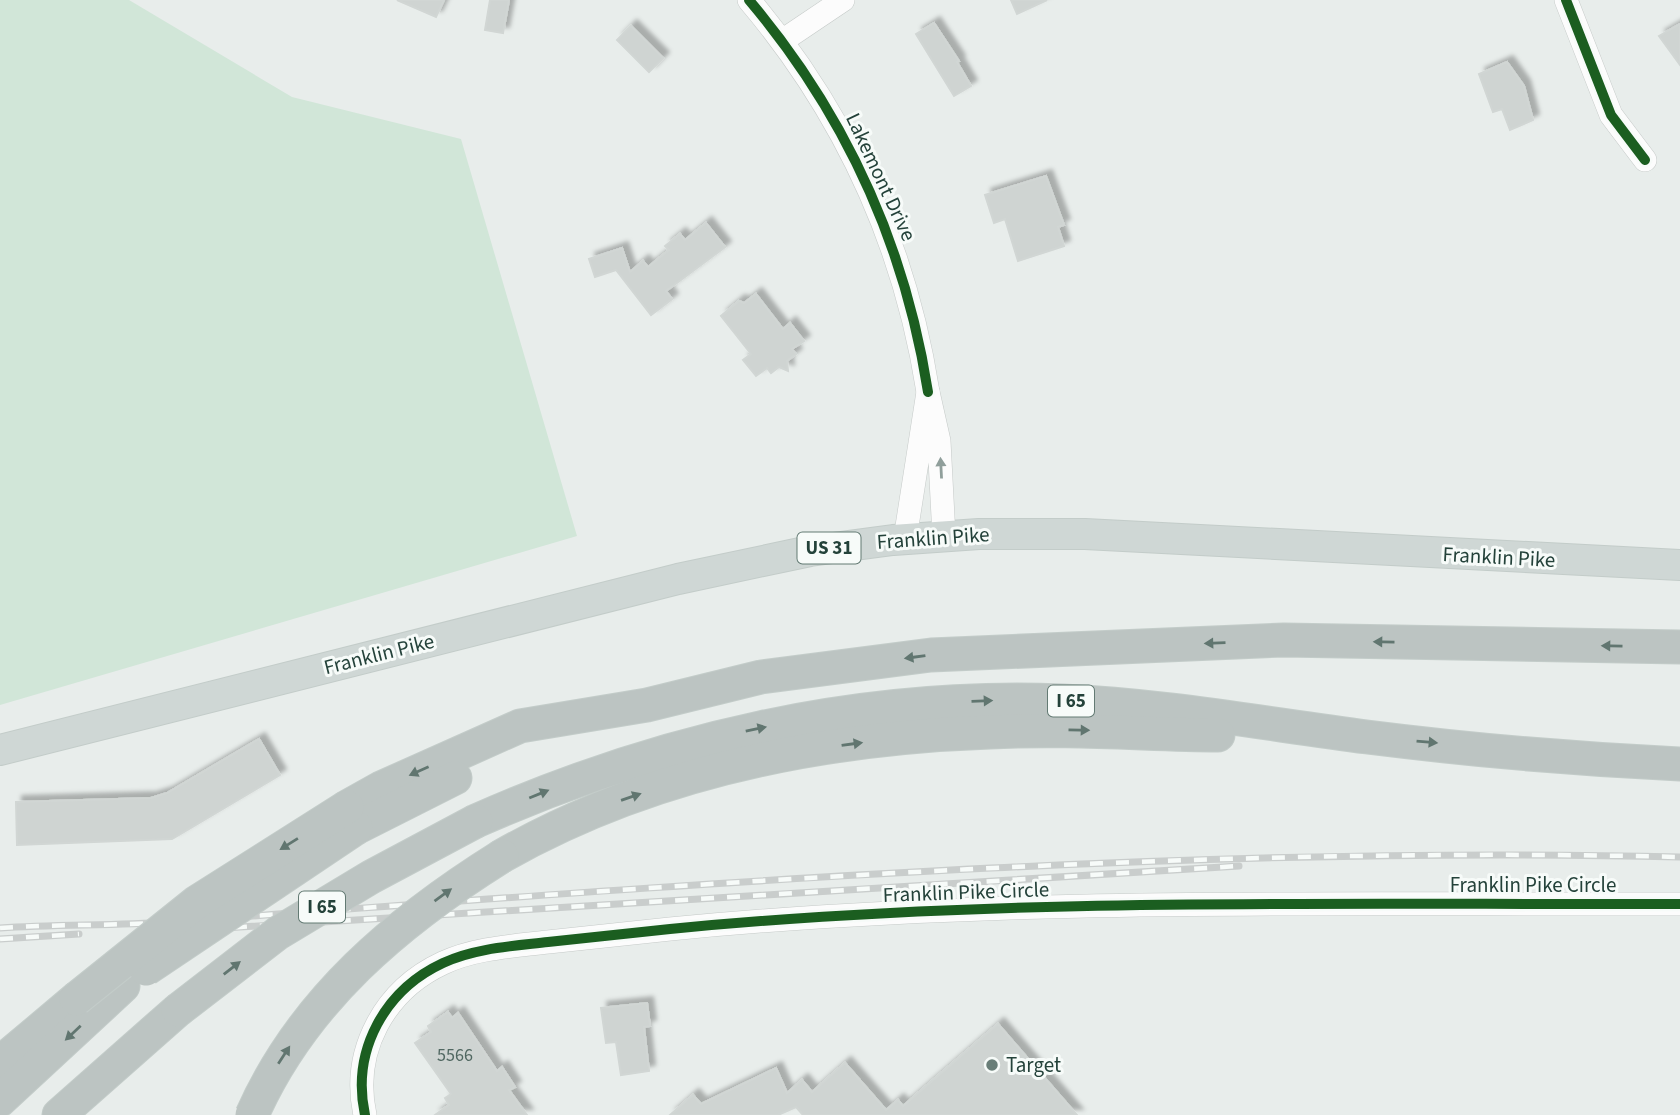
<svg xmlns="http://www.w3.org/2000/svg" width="1680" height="1115" font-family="'Source Sans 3',sans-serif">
  <defs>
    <filter id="shadow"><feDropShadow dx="6" dy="-6" stdDeviation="2" flood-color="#0004"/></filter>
  </defs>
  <rect width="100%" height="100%" fill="#e8edeb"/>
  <path fill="#d1e6d8" d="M0,0H129L292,97L461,139L577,536L0,705Z"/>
  <g fill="#cfd4d2" stroke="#d1d6d4" stroke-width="2" filter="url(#shadow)">
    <path d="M397,0H444L436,17Z"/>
    <path d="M490,0H509L503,33L485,30Z"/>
    <path d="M1011,0H1047L1017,14Z"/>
    <path d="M934,23L959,61L957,62L971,86L954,96L916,34Z"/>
    <path d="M1680,24V65L1659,36Z"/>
    <path d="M631,26L663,58L649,72L617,40Z"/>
    <path d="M1507,62L1524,86L1533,120L1510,130L1502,109L1493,112L1479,74Z"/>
    <path d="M1046,176L1064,225L1058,227L1064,246L1018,261L1005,219L994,223L985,195Z"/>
    <path d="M706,223L725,247L666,291L672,299L651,315L616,270L595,277L589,259L622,248L630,272L643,261L648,267L669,250L665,246L680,234L685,240Z"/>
    <path d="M756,294L783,329L790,323L804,341L792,349L796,354L787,361L788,371L779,367L771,373L767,368L756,376L743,360L751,354L721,316L739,301L744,303Z"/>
    <path d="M259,739L280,775L172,839L17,845L16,802L151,798L167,793Z"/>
    <path d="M647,1003L650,1026L644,1027L649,1071L621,1075L616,1042L606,1043L601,1008Z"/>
    <path d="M448,1012L452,1018L458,1013L497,1071L502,1067L515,1087L509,1090L527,1115H435L449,1105L445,1098L451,1094L415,1043L431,1032L428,1026Z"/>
    <path d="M998,1024L1077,1115H803L796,1107L778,1115H670L693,1095L701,1104L776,1068L787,1093L802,1080L812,1092L845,1063L886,1110L898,1100L903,1106Z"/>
  </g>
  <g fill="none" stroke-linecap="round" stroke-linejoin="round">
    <g stroke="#c5cac8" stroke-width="24">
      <g id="minor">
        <path d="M749,0C846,115 905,244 928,392"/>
        <path d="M1566,0L1611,115L1645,160"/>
        <path d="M782,41L843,0"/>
        <path d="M905,539L928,392L939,441L944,536"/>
        <path d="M365,1115C351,1050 385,990 443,963C475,948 514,946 548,942C589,938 629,933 670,929C1005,896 1344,905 1680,904"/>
      </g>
    </g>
    <g stroke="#c3ccc9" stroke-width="32">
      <path id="major" d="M0,750L678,579L810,551L893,540L979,534H1085L1680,565"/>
    </g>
    <g stroke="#c3ccc9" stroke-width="35">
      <g id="highway">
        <path d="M347,807L381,788L520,726L647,705L761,677L931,655L1284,640L1680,647"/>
        <path d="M476,821C659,740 860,693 1062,701C1164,705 1266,724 1367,737C1470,750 1576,759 1680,764"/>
        <path d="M356,828L455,778"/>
        <path d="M502,856C650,772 823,738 990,732C1066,728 1142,734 1218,735"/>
        <path d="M0,1063L76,999"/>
        <path d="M0,1100L123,986"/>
        <path d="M59,1115L178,1010"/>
      </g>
    </g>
    <use href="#minor" stroke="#fcfcfc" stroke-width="23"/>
    <use href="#major" stroke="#cfd7d5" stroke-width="30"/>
    <use href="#highway" stroke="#bcc4c2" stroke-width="33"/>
    <g stroke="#c9cdcc" stroke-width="7">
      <g id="rail">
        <path d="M0,928C56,924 113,926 169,922C673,886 1174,845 1680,857"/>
        <path d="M208,929L1239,866"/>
        <path d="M0,939L79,934"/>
      </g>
    </g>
    <use href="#rail" stroke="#f7fbf9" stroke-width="4.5" stroke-dasharray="13" stroke-linecap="butt"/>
    <g stroke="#c3ccc9" stroke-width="35" stroke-linecap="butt">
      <g id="highway-bridge">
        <path d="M146,969L356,828"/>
        <path d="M76,999L197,902L347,807"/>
        <path d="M178,1010L278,933L371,877L476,821"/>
        <path d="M252,1115C303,1000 398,921 502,856"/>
      </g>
    </g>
    <use href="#highway-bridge" stroke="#bcc4c2" stroke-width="33"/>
    <g stroke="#f7fbf9" stroke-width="15">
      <g id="cycleway">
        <path d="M749,0C846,115 905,244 928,392"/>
        <path d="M1566,0L1611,115L1645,160"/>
        <path d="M365,1115C351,1050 385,990 443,963C475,948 514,946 548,942C589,938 629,933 670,929C1005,896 1344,905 1680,904"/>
      </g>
    </g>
    <use href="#cycleway" stroke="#1b5e20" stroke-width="10"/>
  </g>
  <defs><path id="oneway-solid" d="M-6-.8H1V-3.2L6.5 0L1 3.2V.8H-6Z" transform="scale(1.75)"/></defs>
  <use fill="#909f9b" href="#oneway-solid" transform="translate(941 468) rotate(-93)"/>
  <g fill="#617670">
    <use href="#oneway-solid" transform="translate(1384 642) rotate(-179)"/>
    <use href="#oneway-solid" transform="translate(1215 643) rotate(178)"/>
    <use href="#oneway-solid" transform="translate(1612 646) rotate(-179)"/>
    <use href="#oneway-solid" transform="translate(915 657) rotate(172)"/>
    <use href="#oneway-solid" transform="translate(982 701) rotate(-2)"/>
    <use href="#oneway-solid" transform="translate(756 729) rotate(-12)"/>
    <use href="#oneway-solid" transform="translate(1079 730) rotate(1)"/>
    <use href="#oneway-solid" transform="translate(1427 742) rotate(5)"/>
    <use href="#oneway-solid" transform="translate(852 744) rotate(-8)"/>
    <use href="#oneway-solid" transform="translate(419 771) rotate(156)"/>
    <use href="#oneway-solid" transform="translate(539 794) rotate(-22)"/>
    <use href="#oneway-solid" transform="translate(631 797) rotate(-19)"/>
    <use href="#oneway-solid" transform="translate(289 844) rotate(148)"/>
    <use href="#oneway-solid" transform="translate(443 895) rotate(-36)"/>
    <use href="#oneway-solid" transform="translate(232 968) rotate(-38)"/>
    <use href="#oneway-solid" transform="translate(73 1033) rotate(137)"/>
    <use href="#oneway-solid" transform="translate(284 1055) rotate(-57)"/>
  </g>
  <circle fill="#697e78" stroke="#f7fbf9" stroke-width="2.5" cx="992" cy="1065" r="7"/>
  <g text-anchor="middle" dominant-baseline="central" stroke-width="6" stroke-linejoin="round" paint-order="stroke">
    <g font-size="18" fill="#506761">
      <text x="455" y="1055">5566</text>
    </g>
    <g fill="#f7fbf9" stroke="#637a73" stroke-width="2">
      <rect x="797.5" y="532.5" width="63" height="31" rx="5"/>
      <rect x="1048" y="685.5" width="46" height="31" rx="5"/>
      <rect x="299" y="891.5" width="46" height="31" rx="5"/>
    </g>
    <g font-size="19" font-weight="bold" fill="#24423a">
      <text x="829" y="548">US 31</text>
      <text x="1071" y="701">I 65</text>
      <text x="322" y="907">I 65</text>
    </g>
    <g font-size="21" fill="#24423a" stroke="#f7fbf9">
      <text transform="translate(881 177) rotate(65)">Lakemont Drive</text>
      <text transform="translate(933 538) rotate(-4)">Franklin Pike</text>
      <text transform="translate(1499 557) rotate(3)">Franklin Pike</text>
      <text transform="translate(379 654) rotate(-14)">Franklin Pike</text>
      <text x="1533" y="885">Franklin Pike Circle</text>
      <text transform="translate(966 892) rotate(-2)">Franklin Pike Circle</text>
    </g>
    <g font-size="21" fill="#24423a" stroke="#f7fbf9" text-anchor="start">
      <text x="1006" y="1065">Target</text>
    </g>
  </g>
</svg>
